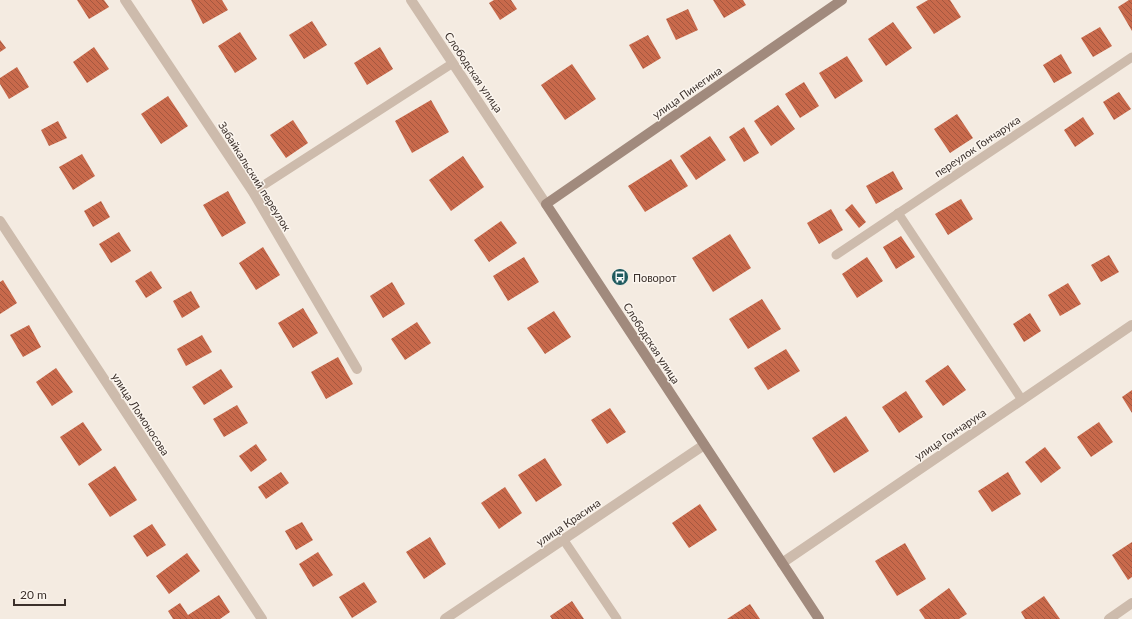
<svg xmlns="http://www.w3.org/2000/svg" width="1132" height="619" font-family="Lato,sans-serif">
  <defs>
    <pattern id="building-back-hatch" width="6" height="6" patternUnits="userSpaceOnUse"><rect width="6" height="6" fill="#c8694b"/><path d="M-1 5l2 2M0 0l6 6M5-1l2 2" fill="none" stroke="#a4573f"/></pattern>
  </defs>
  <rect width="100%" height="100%" fill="#f4ebe1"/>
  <g fill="url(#building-back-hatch)">
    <path d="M77,0H104L109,7L89,19Z"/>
    <path d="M191,0H222L228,10L203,24Z"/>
    <path d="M494,0H511L517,9L500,20L489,3Z"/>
    <path d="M713,0H743L746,5L724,18Z"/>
    <path d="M928,0H950L961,17L934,34L916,7Z"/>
    <path d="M1129,0H1132V31L1118,7Z"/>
    <path d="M688,9L698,30L676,40L666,19Z"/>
    <path d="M312,21L327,45L304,59L289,35Z"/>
    <path d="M893,22L912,48L886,66L868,39Z"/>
    <path d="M1100,27L1112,46L1093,57L1081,38Z"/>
    <path d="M240,32L257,59L235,73L218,46Z"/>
    <path d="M648,35L661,58L643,69L629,45Z"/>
    <path d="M0,40L6,48L0,52Z"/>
    <path d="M94,47L109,69L87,83L73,62Z"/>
    <path d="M380,47L393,69L367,85L354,63Z"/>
    <path d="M1061,54L1072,73L1054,83L1043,65Z"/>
    <path d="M847,56L863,81L835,99L819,73Z"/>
    <path d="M572,64L596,99L565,120L541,85Z"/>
    <path d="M17,67L29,87L9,99L0,84V78Z"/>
    <path d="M804,82L819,106L800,118L785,94Z"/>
    <path d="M1119,92L1131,109L1114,120L1103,102Z"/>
    <path d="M168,96L188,126L161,144L141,114Z"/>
    <path d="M431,100L449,132L412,153L395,121Z"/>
    <path d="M778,105L795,129L771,146L754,121Z"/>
    <path d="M957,114L973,138L950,153L934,129Z"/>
    <path d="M1083,117L1094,134L1075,147L1064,130Z"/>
    <path d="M293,120L308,143L286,158L270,135Z"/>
    <path d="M58,121L67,138L49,146L41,130Z"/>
    <path d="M744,127L759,153L744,162L729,137Z"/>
    <path d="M710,136L726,160L696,180L680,156Z"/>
    <path d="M82,154L95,176L73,190L59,167Z"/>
    <path d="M463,156L484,187L451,211L429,180Z"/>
    <path d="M671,159L688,186L645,212L628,186Z"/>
    <path d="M893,171L903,189L876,204L866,186Z"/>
    <path d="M228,191L246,223L222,237L203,205Z"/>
    <path d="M961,199L973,219L948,235L935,214Z"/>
    <path d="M101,201L110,217L93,227L84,211Z"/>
    <path d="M852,204L866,222L859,228L845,210Z"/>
    <path d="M831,209L843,230L819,244L807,223Z"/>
    <path d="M501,221L517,243L489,262L474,240Z"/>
    <path d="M119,232L131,251L111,263L99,244Z"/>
    <path d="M730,234L751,268L713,292L692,258Z"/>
    <path d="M901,236L915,257L896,269L883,247Z"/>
    <path d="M263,247L280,275L256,290L239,263Z"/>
    <path d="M1109,255L1119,272L1101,282L1091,265Z"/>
    <path d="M524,257L539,282L508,301L493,276Z"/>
    <path d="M867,257L883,281L857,298L842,274Z"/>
    <path d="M151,271L162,288L146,298L135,281Z"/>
    <path d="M3,280L17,303L0,314V282Z"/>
    <path d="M392,282L405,304L383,318L370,296Z"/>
    <path d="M1068,283L1081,304L1060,316L1048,295Z"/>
    <path d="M191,291L200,307L182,318L173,301Z"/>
    <path d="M762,299L781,329L748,349L729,319Z"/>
    <path d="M303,308L318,333L293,348L278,323Z"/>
    <path d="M554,311L571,337L545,354L527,328Z"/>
    <path d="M1030,313L1041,331L1024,342L1013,324Z"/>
    <path d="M417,322L431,343L405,360L391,339Z"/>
    <path d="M29,325L41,347L23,357L10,335Z"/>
    <path d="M202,335L212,352L186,366L177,349Z"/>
    <path d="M786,349L800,371L768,390L754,368Z"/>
    <path d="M338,357L353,384L326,399L311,372Z"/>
    <path d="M948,365L966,390L943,406L925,381Z"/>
    <path d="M56,368L73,392L52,406L36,382Z"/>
    <path d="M221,369L233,387L204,405L192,387Z"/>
    <path d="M1132,390V413L1122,397Z"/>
    <path d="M906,391L923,417L899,433L882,407Z"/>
    <path d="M237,405L248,423L224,437L213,419Z"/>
    <path d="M610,408L626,432L607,444L591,420Z"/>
    <path d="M846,416L869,451L834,473L812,438Z"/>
    <path d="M83,422L102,450L79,466L60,437Z"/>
    <path d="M1099,422L1113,442L1091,457L1077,437Z"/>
    <path d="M256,444L267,460L251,472L239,456Z"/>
    <path d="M1045,447L1061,468L1041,483L1025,462Z"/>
    <path d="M545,458L562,485L536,502L518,475Z"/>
    <path d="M115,466L137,500L110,517L88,484Z"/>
    <path d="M281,472L289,483L266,499L258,487Z"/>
    <path d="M1008,472L1021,494L992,512L978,491Z"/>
    <path d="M505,487L522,513L499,529L481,503Z"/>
    <path d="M700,504L717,530L689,548L672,523Z"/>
    <path d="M302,522L313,540L296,550L285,531Z"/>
    <path d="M152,524L166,545L147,557L133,536Z"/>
    <path d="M430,537L446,564L424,579L406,552Z"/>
    <path d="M1132,542V577L1128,580L1112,555Z"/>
    <path d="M905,543L926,579L897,596L875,561Z"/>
    <path d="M318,552L333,575L313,587L299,564Z"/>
    <path d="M187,553L200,571L169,594L156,576Z"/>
    <path d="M364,582L377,602L352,618L339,597Z"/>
    <path d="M949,588L967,614L959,619H925L919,610Z"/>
    <path d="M219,595L230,612L220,619H173L168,611L180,603L188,615Z"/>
    <path d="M1044,596L1060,619H1025L1021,612Z"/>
    <path d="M572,601L584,619H552L550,616Z"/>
    <path d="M750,604L760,619H727Z"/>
  </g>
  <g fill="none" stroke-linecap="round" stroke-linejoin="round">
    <g stroke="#cdbbac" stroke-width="9">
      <path d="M253,192L453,63"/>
      <path d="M898,213L1022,400"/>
      <path d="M836,255L1132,57"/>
      <path d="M563,539L617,619"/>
    </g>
    <g stroke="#cdbbac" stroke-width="10">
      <path d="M125,0L253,192L357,369"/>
      <path d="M411,0L546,204"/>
      <path d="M0,221L262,619"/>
      <path d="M782,563L1132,325"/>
      <path d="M445,619L704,445"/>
      <path d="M1109,619L1132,603"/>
    </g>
    <path stroke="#a18a7d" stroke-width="10" d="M819,619L546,204L842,0"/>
  </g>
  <defs>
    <g id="bus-disc" transform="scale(0.9)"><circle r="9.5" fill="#1f5a5e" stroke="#fbf5ee"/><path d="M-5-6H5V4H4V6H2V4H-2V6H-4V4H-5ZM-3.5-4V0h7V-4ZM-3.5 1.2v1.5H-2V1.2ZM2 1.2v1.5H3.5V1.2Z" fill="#fff"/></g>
  </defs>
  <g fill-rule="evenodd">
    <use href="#bus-disc" x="620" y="277"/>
  </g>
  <g text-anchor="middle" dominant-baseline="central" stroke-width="3" stroke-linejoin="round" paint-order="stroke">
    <g font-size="11" fill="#3b302b" stroke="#fbf5ee">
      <text transform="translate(474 72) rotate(56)">Слободская улица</text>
      <text transform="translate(687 92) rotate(-35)">улица Пинегина</text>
      <text transform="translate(977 146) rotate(-34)">переулок Гончарука</text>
      <text transform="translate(255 176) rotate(58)">Забайкальский переулок</text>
      <text transform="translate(652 343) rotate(57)">Слободская улица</text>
      <text transform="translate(141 414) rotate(57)">улица Ломоносова</text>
      <text transform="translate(950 434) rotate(-34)">улица Гончарука</text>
      <text transform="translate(568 522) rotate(-34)">улица Красина</text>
    </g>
    <g font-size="11" fill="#3b302b" stroke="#fbf5ee" text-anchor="start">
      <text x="633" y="277">Поворот</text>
    </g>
  </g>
  <path d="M14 599v6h51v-6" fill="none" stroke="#3b302b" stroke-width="2"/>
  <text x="20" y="599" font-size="12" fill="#3b302b" stroke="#fbf5ee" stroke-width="3" paint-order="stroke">20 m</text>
</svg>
